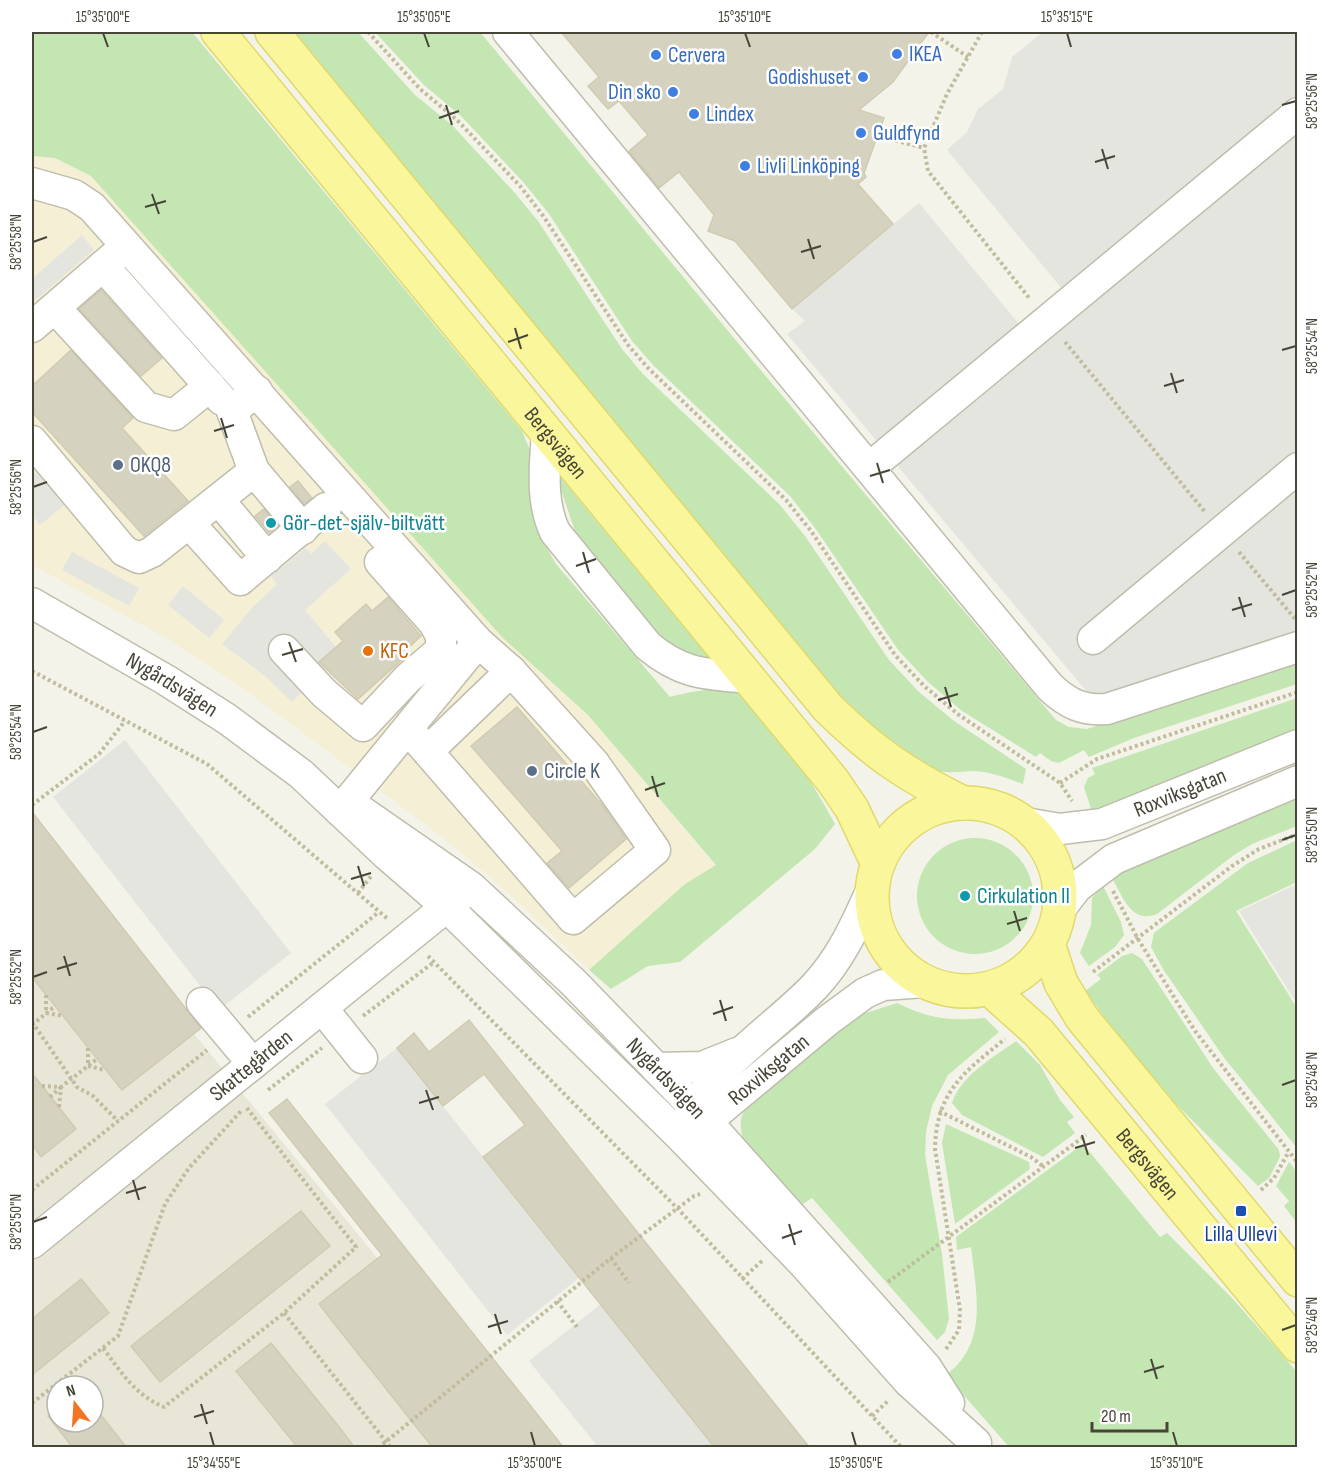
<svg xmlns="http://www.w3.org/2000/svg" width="1329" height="1479" font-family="'Sofia Sans Condensed',sans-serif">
  <rect width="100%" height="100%" fill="#f4f3e9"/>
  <path fill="#e8e6d7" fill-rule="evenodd" d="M32,836L532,1447H32ZM57,1386H93V1422H57Z"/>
  <path fill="#f5efd5" d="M32,156L55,158L91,175L502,637L588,715L716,866L685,884L589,970L505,890L442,837L252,695L166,638L32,565Z"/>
  <g fill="#c3e6b3">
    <path d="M32,32H192L522,431L533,457L532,516L537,531L556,564L670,697C684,693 725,685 738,691C765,705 820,795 835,824L815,849L680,962L648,966L611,989L589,970L685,884L716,865L588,715L502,637L91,176L55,158L32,156Z"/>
    <path d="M294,32H358L415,95L452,125L514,192L538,221L622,349L643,374L780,505L805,536L889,660L919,692L954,721L1026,769L1023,784C1007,778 991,772 974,771C964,771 955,773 945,772C906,768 861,717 834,690Z"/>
    <path d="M375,32H480L753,361L1056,720L1069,727L1087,729L1297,660V684L1134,738L1089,757L1084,750L1059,763L1051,761L1040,753L1036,757L962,711L928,682L899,651L815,528L790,496L653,365L632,341L549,214L524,183L461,116L424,85Z"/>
    <path d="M560,477L711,660L699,659L664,643L575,531L557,478Z"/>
    <path d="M1297,698V729L1109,806L1091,809L1084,787L1088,778L1095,774L1092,768Z"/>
    <path d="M1297,796V826L1252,844L1234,855L1157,914C1131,924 1123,897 1112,878L1121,871Z"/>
    <circle cx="975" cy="896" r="58"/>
    <path d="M1297,840V882L1236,911L1297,1008V1148L1225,1059L1163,969L1151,947L1154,933L1159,929L1248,863Z"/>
    <path d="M1103,886L1121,922L1124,935L1115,947L1089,966L1080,953L1091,925L1092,898Z"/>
    <path d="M1132,953L1142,959L1213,1068L1279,1150L1280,1157L1269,1178L1258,1186L1170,1098L1126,1046L1085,991L1101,979L1097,975L1122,956Z"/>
    <path d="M897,1003C930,1019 949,1021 985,1018L999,1032L948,1075L932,1106L926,1132L925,1155L942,1254L949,1319L945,1332L937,1340L812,1198L803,1204C779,1187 737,1153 741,1121C741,1115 746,1109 749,1104L847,1024L863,1014Z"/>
    <path d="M1016,1041L1040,1065L1060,1100L1074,1117L1067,1122L1075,1133L1043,1157L962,1115L952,1103C962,1074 993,1058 1016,1041Z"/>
    <path d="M946,1124L1029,1162L1030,1169L955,1224L942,1143Z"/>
    <path d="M1083,1144L1160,1237L1167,1233L1232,1298L1297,1372V1447H1009L946,1375C989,1344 976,1292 971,1247L957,1250L956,1237Z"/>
    <path d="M1289,1162L1297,1172V1223L1284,1206L1289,1201L1276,1186Z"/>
  </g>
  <g fill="#e5e5e0">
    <path d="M1043,32H1297V630L1093,699L787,334L805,321L792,309L919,203L1019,324L1063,290L947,150L967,132L978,109L1003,89L1012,57Z"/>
    <path d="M82,235L94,250L32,303V279Z"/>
    <path d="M40,468L68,502L40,525L32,515V475Z"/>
    <path d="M325,541L351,569L305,610L336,647L313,668L319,674L292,702L265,676L222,644L251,609L277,584L271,576L306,548L311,554Z"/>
    <path d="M72,552L139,588L129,606L62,570Z"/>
    <path d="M183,586L224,620L209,638L168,605Z"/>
    <path d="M125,740L291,953L219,1010L53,797Z"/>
    <path d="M1297,884V1004L1239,911Z"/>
    <path d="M397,1048L579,1278L507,1335L325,1104Z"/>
    <path d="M601,1304L715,1447H598L529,1361Z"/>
  </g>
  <g fill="#d5d2bf" stroke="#d0cbb2" stroke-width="1.5">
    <path d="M561,32H929L893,82L859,110L884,118L864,173L866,177L858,184L893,224L792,309L735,241L708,231L714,215L679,172L659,188L629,151L648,135L619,101L608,109L588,86L599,77Z"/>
    <path d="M101,290L162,358L141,376L79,309Z"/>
    <path d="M71,350L133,418L122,428L188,501L144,536L32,412V386Z"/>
    <path d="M298,481L312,498L304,504L290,487Z"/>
    <path d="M264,509L278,526L269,533L255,516Z"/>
    <path d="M388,597L421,636L401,655L404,658L358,699L319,662L343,641L335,632L366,604L372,611Z"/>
    <path d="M517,707L603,806L626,839L569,888L547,863L562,851L471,746Z"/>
    <path d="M32,812L201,1028L122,1090L32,977Z"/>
    <path d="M469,1020L638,1233L810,1448H715L483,1157L525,1125L484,1074L443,1106L397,1048L414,1033L429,1052Z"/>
    <path d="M32,1073L76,1129L41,1157L32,1144Z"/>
    <path d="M287,1099L498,1365L564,1448H433L333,1322L319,1304L382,1255L269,1113Z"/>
    <path d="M301,1211L330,1246L160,1382L131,1346Z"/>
    <path d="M81,1279L109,1313L32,1375V1319Z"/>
    <path d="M271,1343L340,1428L355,1448H298L236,1371Z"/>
    <path d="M93,1405L127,1448H73L48,1416L57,1408V1422H93Z"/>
  </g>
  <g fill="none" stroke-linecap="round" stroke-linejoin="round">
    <g stroke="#bfbdac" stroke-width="33">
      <g id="minor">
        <path d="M508,32L1050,687C1068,704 1083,711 1107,709L1298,647"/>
        <path d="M32,183L74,195L92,207L478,642L511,671L594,763L655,850L573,919L408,729"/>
        <path d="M103,266L222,400"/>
        <path d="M55,308L146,407L174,415L210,386"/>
        <path d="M32,327L118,253"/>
        <path d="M547,432C545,466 540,500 555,532L648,646C683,675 706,674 750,678"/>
        <path d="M32,441L124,551L139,558L152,552L254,471L232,411L257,391"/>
        <path d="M869,468L1298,113"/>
        <path d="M254,471L303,529"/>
        <path d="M219,500L267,558"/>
        <path d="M189,523L240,580L326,508"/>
        <path id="s1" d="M32,603L166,680L227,719L301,774L387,855L447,907L680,1136L803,1263L909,1382L976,1443"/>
        <path d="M1093,639L1298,468"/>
        <path d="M284,650L324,693L363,726L408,678L441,650V636L434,623L380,562"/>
        <path d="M428,751L511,671"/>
        <path id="s2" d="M357,808L471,887L574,983L693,1106L926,1367L949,1403"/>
        <path d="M340,811L478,642"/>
        <path id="s3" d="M1025,823L1060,829L1102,824L1298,745"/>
        <path d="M1060,909L1077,887L1114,859L1298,781"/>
        <path d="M202,1003L253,1064"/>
        <path d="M322,1008L362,1058"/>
        <path d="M656,1068L702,1067L737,1053"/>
        <path d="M686,1123C708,1069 774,1029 814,987C841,959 856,924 872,889"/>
        <path id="s4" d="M690,1131L707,1121L827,1021L865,993L883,985L925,982"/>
        <path id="s5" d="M32,1243L461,895"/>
      </g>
    </g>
    <g stroke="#e0d96b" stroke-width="36">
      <g id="major">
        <path id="s6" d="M218,32L833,781L852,809L878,864"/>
        <path d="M272,32L828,708C874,753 906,775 963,803"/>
        <circle cx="966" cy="897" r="94"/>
        <path d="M1048,944L1061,983L1082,1018L1298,1280"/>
        <path id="s7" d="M990,989L1039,1033L1298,1346"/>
      </g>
    </g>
    <g stroke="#c0bc9d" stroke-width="4" stroke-dasharray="3 3" stroke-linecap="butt">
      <path d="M368,32L420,89L457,120L520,186L544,217L628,345L649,369L786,500L811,531L895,655L924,686L959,715L1060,783L1072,801"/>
      <path d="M931,32L968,57"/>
      <path d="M982,32L947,94L924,148L928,171L1030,299"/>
      <path d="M878,136L924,148"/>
      <path d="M1065,342L1205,512"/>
      <path d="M1239,552L1296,620"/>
      <path d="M32,671L207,764L389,920"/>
      <path d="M1060,783L1097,759L1298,692"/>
      <path d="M32,805L99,754L125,721"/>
      <path d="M1113,891L1138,939L1195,1031L1298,1163"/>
      <path d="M358,893L372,875"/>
      <path d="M428,956L678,1209L902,1448"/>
      <path d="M1093,972L1232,866L1259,849L1298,834"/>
      <path d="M46,995V1013L63,1016"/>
      <path d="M363,1016L434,962"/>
      <path d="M248,1017L379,912"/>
      <path d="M32,1022L77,1087L93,1096L118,1121"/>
      <path d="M32,1025L55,1006"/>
      <path d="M88,1048V1066L105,1070"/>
      <path d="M42,1086L61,1087L97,1059"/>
      <path d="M268,1090L322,1048"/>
      <path d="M50,1097L61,1087"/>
      <path d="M59,1107L61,1087"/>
      <path d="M939,1111L1031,1157L1044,1167"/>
      <path d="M32,1190L207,1050"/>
      <path d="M1261,1190L1274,1178L1288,1153"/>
      <path d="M611,1258L629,1283"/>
      <path d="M742,1279L763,1260"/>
      <path d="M888,1282L1086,1135"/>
      <path d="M557,1301L577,1327"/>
      <path d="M284,1313L391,1448"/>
      <path d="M103,1348C121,1372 135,1395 164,1407L284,1313L356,1247L246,1107"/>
      <path d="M946,1349L959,1330L960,1310L935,1149C936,1092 964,1072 1005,1039"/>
      <path d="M32,1403L118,1336L165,1204L189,1168L242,1110"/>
      <path d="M872,1416L889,1400"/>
      <path d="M378,1448L611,1258L694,1196L700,1194"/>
    </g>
    <use href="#minor" stroke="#fff" stroke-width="30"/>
    <use href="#major" stroke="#faf69b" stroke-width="33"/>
  </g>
  <path fill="none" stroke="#474537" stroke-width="2" d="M103,33L108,47M424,33L429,47M745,33L750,47M1067,33L1071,47M446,105L452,125M1282,105L1296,101M439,118L459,111M1102,149L1108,169M1095,162L1115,156M152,194L159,214M145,207L166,201M808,239L814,259M33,242L47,237M801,252L821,246M515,328L521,349M508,342L528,335M1282,350L1296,346M1171,373L1177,393M1164,386L1184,380M221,418L227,438M214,431L234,425M877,463L883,483M870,476L890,470M33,487L47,482M583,552L589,573M576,566L596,559M1282,595L1296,590M1239,597L1245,617M1232,610L1252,604M289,642L296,662M282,655L303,649M945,687L951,707M938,700L958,694M33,732L47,727M652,776L658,797M645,790L665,783M1282,840L1296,835M358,866L364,886M351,879L371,873M1014,911L1020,931M1007,924L1027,918M64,956L70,976M57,969L77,963M33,977L47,972M720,1000L726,1021M713,1014L733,1007M1282,1085L1296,1080M426,1090L433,1110M419,1103L439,1097M1082,1135L1088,1155M1075,1148L1095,1142M133,1180L139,1200M126,1193L146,1187M33,1222L47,1217M789,1224L795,1245M782,1238L802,1231M495,1314L501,1334M488,1327L508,1321M1282,1330L1296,1325M1151,1359L1157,1379M1144,1372L1164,1366M201,1404L207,1424M194,1417L214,1411M210,1432L214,1446M531,1432L535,1446M852,1432L856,1446M1173,1432L1177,1446"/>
  <g fill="#3f7fe0" stroke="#fff" stroke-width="2">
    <circle cx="897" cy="54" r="6"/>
    <circle cx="656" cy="55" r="6"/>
    <circle cx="863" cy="77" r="6"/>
    <circle cx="673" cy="92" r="6"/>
    <circle cx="694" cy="114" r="6"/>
    <circle cx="861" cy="133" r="6"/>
    <circle cx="745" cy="166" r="6"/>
  </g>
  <g fill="#5c6f8a" stroke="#fff" stroke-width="2">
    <circle cx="118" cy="465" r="6"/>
    <circle cx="532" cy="771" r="6"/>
  </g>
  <g fill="#0f9aa8" stroke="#fff" stroke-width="2">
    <circle cx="271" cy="523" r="6"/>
    <circle cx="965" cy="896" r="6"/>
  </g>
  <circle fill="#e8710a" stroke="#fff" stroke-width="2" cx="368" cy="651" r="6"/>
  <rect fill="#1a4fb4" stroke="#fff" stroke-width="2" x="1235" y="1205" width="12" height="12" rx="3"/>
  <g text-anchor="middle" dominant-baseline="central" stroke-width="5" stroke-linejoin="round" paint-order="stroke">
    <g font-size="22" fill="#366cbe" stroke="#fff" text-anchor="start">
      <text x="909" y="54">IKEA</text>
      <text x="668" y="55">Cervera</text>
      <text x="851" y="77" text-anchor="end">Godishuset</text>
      <text x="661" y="92" text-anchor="end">Din sko</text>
      <text x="706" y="114">Lindex</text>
      <text x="873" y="133">Guldfynd</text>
      <text x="757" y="166">Livli Linköping</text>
    </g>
    <g font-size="22" fill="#474537" stroke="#fff">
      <text stroke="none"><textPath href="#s6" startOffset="532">Bergsvägen</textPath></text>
      <text stroke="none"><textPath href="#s1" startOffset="162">Nygårdsvägen</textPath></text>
      <text stroke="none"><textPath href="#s3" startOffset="162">Roxviksgatan</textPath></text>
      <text stroke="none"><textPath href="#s5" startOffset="282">Skattegården</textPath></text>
      <text stroke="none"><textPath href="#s4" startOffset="100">Roxviksgatan</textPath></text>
      <text stroke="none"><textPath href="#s2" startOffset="412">Nygårdsvägen</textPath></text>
      <text stroke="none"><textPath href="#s7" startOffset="236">Bergsvägen</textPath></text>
    </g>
    <g font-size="22" fill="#4e5e75" stroke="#fff" text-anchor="start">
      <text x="130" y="465">OKQ8</text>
      <text x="544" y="771">Circle K</text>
    </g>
    <g font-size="22" fill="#0d838f" stroke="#fff" text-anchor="start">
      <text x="283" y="523">Gör-det-själv-biltvätt</text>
      <text x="977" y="896">Cirkulation II</text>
    </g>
    <g font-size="22" fill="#c56008" stroke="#fff" text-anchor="start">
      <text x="380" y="651">KFC</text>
    </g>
    <g font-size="22" fill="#164399" stroke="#fff">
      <text x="1241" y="1234">Lilla Ullevi</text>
    </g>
  </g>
  <rect width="1329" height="1479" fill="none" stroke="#ffffff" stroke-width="66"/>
  <g transform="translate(75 1404) rotate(343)"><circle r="28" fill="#ffffff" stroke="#b5b5af" stroke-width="1.5"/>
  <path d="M0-4.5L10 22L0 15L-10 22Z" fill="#f27322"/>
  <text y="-9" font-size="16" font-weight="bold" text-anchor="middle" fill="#474537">N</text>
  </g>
  <path d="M1092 1422v9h75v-9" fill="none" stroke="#474537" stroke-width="3"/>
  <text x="1101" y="1422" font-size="18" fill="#474537" stroke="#ffffff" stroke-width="4.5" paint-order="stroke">20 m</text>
  <rect x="33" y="33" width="1263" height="1413" fill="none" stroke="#474537" stroke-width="2"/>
  <g font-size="15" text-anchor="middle" fill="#474537">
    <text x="103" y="22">15°35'00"E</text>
    <text x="424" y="22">15°35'05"E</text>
    <text x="745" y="22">15°35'10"E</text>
    <text x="1067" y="22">15°35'15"E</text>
    <text transform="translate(1312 101) rotate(-90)" y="5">58°25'56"N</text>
    <text transform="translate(16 242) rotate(-90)" y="5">58°25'58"N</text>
    <text transform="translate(1312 346) rotate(-90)" y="5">58°25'54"N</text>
    <text transform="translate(16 487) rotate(-90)" y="5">58°25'56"N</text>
    <text transform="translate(1312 590) rotate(-90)" y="5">58°25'52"N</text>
    <text transform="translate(16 732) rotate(-90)" y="5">58°25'54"N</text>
    <text transform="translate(1312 835) rotate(-90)" y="5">58°25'50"N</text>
    <text transform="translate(16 977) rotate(-90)" y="5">58°25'52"N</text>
    <text transform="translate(1312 1080) rotate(-90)" y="5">58°25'48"N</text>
    <text transform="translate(16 1222) rotate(-90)" y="5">58°25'50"N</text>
    <text transform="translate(1312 1325) rotate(-90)" y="5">58°25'46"N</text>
    <text x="214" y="1468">15°34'55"E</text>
    <text x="535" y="1468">15°35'00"E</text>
    <text x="856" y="1468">15°35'05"E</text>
    <text x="1177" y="1468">15°35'10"E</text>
  </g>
</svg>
